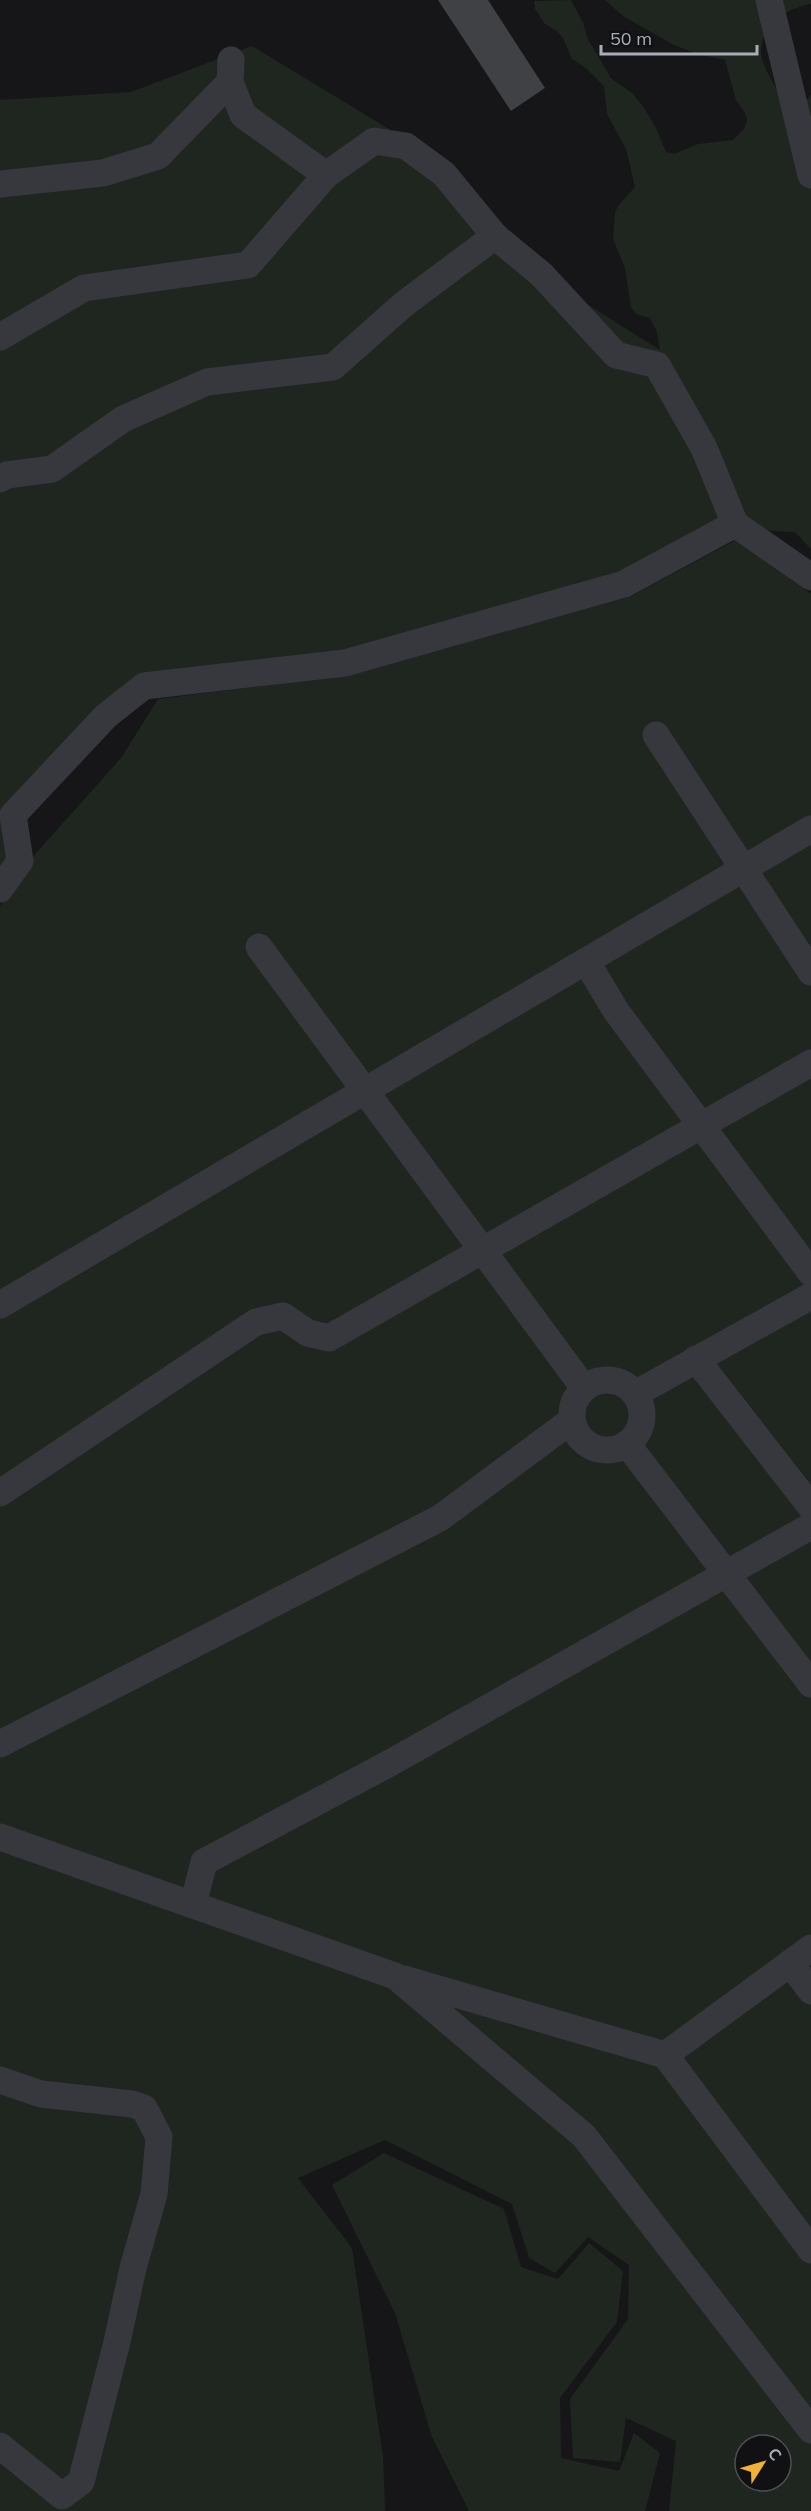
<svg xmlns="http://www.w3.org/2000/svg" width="811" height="2511" font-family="Mulish,sans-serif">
  <rect width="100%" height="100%" fill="#161618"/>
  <g fill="#1e261f" fill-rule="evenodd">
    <path d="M571,0L583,23L588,39L611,78L632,93L643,106L656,128L666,152L674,154L698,144L733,140L744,129L747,120L745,113L736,100L725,60L694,53L672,44L623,16L605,0H811V4C787,8 760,25 761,53C762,66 772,80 778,92L807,100L811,94V549L795,532L772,531L757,527L620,577L342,653L140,676L2,821L7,864L0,874V100L131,92L252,46L432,155L574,296L660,350L657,332L650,318L636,314L631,307L625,268L613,239L615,213L618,206L635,187L626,149L607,114L604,86L587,69L572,59L563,38L558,32L544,23L535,9L534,1Z"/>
    <path d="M736,540L811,594V2511H669L676,2441L626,2418L620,2462L573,2458L570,2399L628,2319L629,2265L588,2237L555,2273L529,2258L512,2204L385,2140L298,2178L352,2248L383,2456L385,2511H0V906L30,860L121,758L158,699L351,675L631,596ZM745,2445H781V2481H745Z"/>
    <path d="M384,2153L504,2209L521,2267L558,2279L589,2243L623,2271L617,2322L560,2398L561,2458L619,2471L634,2433L660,2453L645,2511H469L432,2437L395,2313L332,2185Z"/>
  </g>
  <path fill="#404145" d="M438,0H488L545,88L511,111Z"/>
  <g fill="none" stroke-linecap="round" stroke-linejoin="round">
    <g stroke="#37383d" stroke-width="27">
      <path d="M769,0L811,175"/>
      <path d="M231,60L230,82L243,115L326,175L374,141L406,146L444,174L495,236L542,275L616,355L657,365L704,448L735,524L811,577"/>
      <path d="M0,184L103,173L158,156L230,82"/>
      <path d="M0,337L84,288L248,265L326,175"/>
      <path d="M0,479L7,475L52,469L123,419L207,382L333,367L404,304L495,236"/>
      <path d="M656,735L811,972"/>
      <path d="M0,889L20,861L13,815L106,716L144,686L345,663L624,584L735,524"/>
      <path d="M259,947L584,1388"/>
      <path d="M586,961L616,1011L811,1273"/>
      <path d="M0,1305L811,829"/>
      <path d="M696,1359L811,1507"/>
      <circle cx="607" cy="1415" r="35"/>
      <path d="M635,1394L811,1296"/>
      <path d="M627,1444L811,1684"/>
      <path d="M0,1493L256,1322L283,1316L308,1333L329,1338L811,1063"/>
      <path d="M0,1744L440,1518L572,1420"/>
      <path d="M0,1837L395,1976L584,2136L811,2430"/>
      <path d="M193,1905L204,1862L390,1763L811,1526"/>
      <path d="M790,1963L811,1991"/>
      <path d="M404,1979L665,2055L811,1948"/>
      <path d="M665,2055L811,2250"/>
      <path d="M0,2080L41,2094L132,2104L144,2108L159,2137L154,2194L133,2268L117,2342L81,2482L62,2496L0,2446"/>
    </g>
  </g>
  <g transform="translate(763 2463) rotate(53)"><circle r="28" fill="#111113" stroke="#4d4f55" stroke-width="1.5"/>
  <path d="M0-4.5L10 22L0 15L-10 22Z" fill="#f2b134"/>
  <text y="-9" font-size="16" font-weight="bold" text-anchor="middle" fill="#a8adb8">С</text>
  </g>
  <path d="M601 45v9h156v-9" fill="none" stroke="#a8adb8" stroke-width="3"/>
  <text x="610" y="45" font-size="18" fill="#a8adb8" stroke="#111113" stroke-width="4.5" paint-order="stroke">50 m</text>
</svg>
